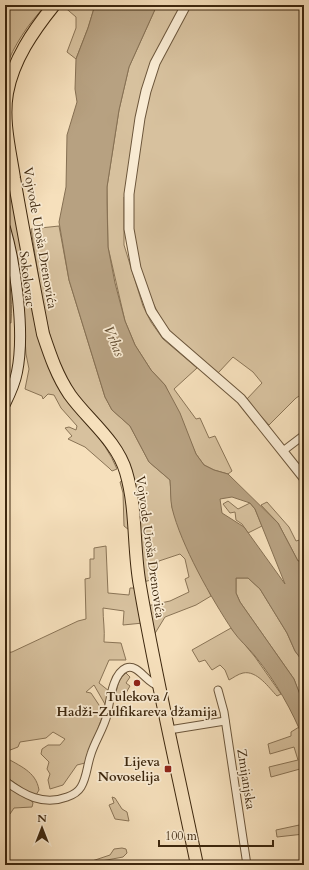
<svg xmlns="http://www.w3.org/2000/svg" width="309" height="870" font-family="Cardo,serif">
  <rect width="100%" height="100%" fill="#f6e0bc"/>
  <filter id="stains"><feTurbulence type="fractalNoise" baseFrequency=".005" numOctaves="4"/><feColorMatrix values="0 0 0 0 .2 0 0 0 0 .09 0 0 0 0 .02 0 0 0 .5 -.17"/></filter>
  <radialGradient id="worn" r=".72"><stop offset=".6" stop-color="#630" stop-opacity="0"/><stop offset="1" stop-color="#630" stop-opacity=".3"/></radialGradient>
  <g fill="#d7c19e" stroke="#8a7456">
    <path d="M5,5H46C28,24 14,45 5,69Z"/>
    <path d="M62,5H95L88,28L76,59L67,52L76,28V17Z"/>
    <path d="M157,5H304V393L296,398L269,425L246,400L262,383L253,372L233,357L218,373C202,361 183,347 170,331C150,307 136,261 133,229C131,218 133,207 132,196L124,197V245L143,306L151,322L163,339L197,368L174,389L196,419L200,418L209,438L215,436L232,471L228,474L214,470L204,465L196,454L165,385L151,370L135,345L125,321L108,247L107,187L119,110L129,67Z"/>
    <path d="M5,172L8,175C16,217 23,259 32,300C38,330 42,361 59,387C77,415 104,437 117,469L112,471L109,468L85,447L68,439L72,436L65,428L69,427L76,430L77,426L61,408L54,395L48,394L43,399L42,396L25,389L29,369L26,354L22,293L17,256L5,208Z"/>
    <path d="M59,226L69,280L105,397L112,410L130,426L149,462L170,480L172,507L180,529L211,596L196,605L165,617L154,635L147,606L170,601L189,592L185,579L189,577L185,559L180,554L159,561L153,570L154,577L151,580L143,582L135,488L69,384L55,355L44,312L31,229Z"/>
    <path d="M5,252C9,276 13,298 11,323L5,322Z"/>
    <path d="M122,481L126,496L129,530L124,526L123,493L120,482Z"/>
    <path d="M228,501L238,509L250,503L255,509L262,526L248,533L242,524L236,520L235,512L230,513L223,504Z"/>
    <path d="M267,502L289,527L296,541L303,539L304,540V561H298L278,523L261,505Z"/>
    <path d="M106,546L108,593L129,595L130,588H136L143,623L123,625L124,611L103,608C103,620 105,630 104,642L121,643L126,660H109L99,683L109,691L106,706L94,685L86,692L91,693L101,708L103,715L85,763L77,765L63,785L50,789L48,780L50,774L47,769L49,762L41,754L42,749L48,745H60L65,739L53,732L46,738L20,742L18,747L5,752V653L12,652L78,621L86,619L85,579L90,578V559H94V548Z"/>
    <path d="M236,578H248L260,589L287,633L295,651L304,663V692L299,693L294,679L240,602L236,593Z"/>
    <path d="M231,628L255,657L281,694L277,696C269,688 257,670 243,673C238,674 233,678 229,680L225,670L220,665L212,670L205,660L199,662L192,650Z"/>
    <path d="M126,673L130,677L126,683L130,686L123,698L116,697C116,688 119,678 126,673Z"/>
    <path d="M299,727L304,740V780L300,769L271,777L269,767L298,760L294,747L270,754L268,744L291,736V732Z"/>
    <path d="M5,757C19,766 36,771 39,790L36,795L29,793L5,776Z"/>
    <path d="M5,785L30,799L33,803L32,807L14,808L10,814L5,816Z"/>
    <path d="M112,797L115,798L122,809L127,812L129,821L115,819L109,805L114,803Z"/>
    <path d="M304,824V834L277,837L276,830Z"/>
    <path d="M122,848L126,849L127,853L123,857L80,865L110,855L114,849Z"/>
  </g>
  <path fill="#b7a181" stroke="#867053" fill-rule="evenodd" d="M95,5H157L129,67L119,110L107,187V202L108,247L115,283L125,321L135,345L151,370L165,385L180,413L196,454L204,465L214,470L228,474L278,523L298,561H304V663L295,651L287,633L260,589L248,578H236V593L240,602L294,679L304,705V740C292,710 276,682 255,656C248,647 239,640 233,631C211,598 181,545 172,508C170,499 171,489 170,480L149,462L130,426L112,410L105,397L69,280L59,222L66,187L67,135L77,102L75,89L76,59L88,28ZM232,497L250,503L255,509L285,584L244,527L222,513L220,499Z"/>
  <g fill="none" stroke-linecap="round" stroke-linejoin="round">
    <g stroke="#6b553a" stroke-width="9">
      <g id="minor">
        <path d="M283,451L304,435"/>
        <path d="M218,690L224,712L247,865"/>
        <path d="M169,730L225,721"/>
        <path d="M5,781C24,795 43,806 67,797C73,795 78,792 81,787C87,777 87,765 91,754C95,741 104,728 107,715C110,702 112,674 126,668C138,663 147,684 159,686"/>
      </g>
    </g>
    <g stroke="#6b553a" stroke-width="11">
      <path id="tertiary" d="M186,5L155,63L146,91L140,118L129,194V229L136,268L151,311L166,334L241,399L304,478"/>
    </g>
    <g stroke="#3d270e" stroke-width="12">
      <path id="secondary" d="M5,228C16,267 25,333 17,372C15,383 10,394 5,404"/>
    </g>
    <g stroke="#3d270e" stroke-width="14">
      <path id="primary" d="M54,5C33,31 13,60 7,93C2,121 10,151 14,178C23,230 33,282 43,334C50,355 57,376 70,395C88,420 117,441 126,472C137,509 133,549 140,586C156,680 178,772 197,865"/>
    </g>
    <use href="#minor" stroke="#f9ebd3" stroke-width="7"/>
    <use href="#tertiary" stroke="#f9ebd3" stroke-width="9"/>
    <use href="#secondary" stroke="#f9ebd3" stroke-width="10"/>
    <use href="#primary" stroke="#f6e0bc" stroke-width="12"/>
  </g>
  <g fill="#8f2418" stroke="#f9ebd3" stroke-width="1.5">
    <circle cx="137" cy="683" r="4"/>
    <rect x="164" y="765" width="8" height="8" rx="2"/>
  </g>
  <g text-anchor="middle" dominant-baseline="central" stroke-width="3.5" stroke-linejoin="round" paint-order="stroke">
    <g font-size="13" fill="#3d270e" stroke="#f9ebd3">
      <text transform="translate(40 238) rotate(80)">Vojvode Uroša Drenovića</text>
      <text transform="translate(27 279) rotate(83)">Sokolovac</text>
      <text transform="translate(150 547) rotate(82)">Vojvode Uroša Drenovića</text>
      <text transform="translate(246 779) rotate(81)">Zmijanjska</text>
    </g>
    <g font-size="13" font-weight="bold" fill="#3d270e" stroke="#f9ebd3">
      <text x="137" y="697">Tulekova /<tspan x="137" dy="15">Hadži-Zulfikareva džamija</tspan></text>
      <text x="160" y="762" text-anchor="end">Lijeva<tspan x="160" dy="15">Novoselija</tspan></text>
    </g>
    <g font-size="14" font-style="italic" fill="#624c30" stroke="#f9ebd3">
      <text transform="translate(114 341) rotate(67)">Vrbas</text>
    </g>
  </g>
  <rect width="309" height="870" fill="none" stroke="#f6e0bc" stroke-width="20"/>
  <rect x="6" y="6" width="297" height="858" fill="none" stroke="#3d270e" stroke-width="2"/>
  <rect x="10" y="10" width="289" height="850" fill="none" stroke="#3d270e"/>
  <g transform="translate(42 828)" stroke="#f9ebd3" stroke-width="3" paint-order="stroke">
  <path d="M0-3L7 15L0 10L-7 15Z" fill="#3d270e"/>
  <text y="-6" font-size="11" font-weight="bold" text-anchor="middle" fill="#3d270e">N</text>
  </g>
  <path d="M159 840v6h114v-6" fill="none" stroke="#3d270e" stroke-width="2"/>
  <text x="165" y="840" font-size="12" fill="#3d270e" stroke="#f9ebd3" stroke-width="3" paint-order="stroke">100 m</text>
  <rect width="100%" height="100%" filter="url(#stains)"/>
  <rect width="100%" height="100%" fill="url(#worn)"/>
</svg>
